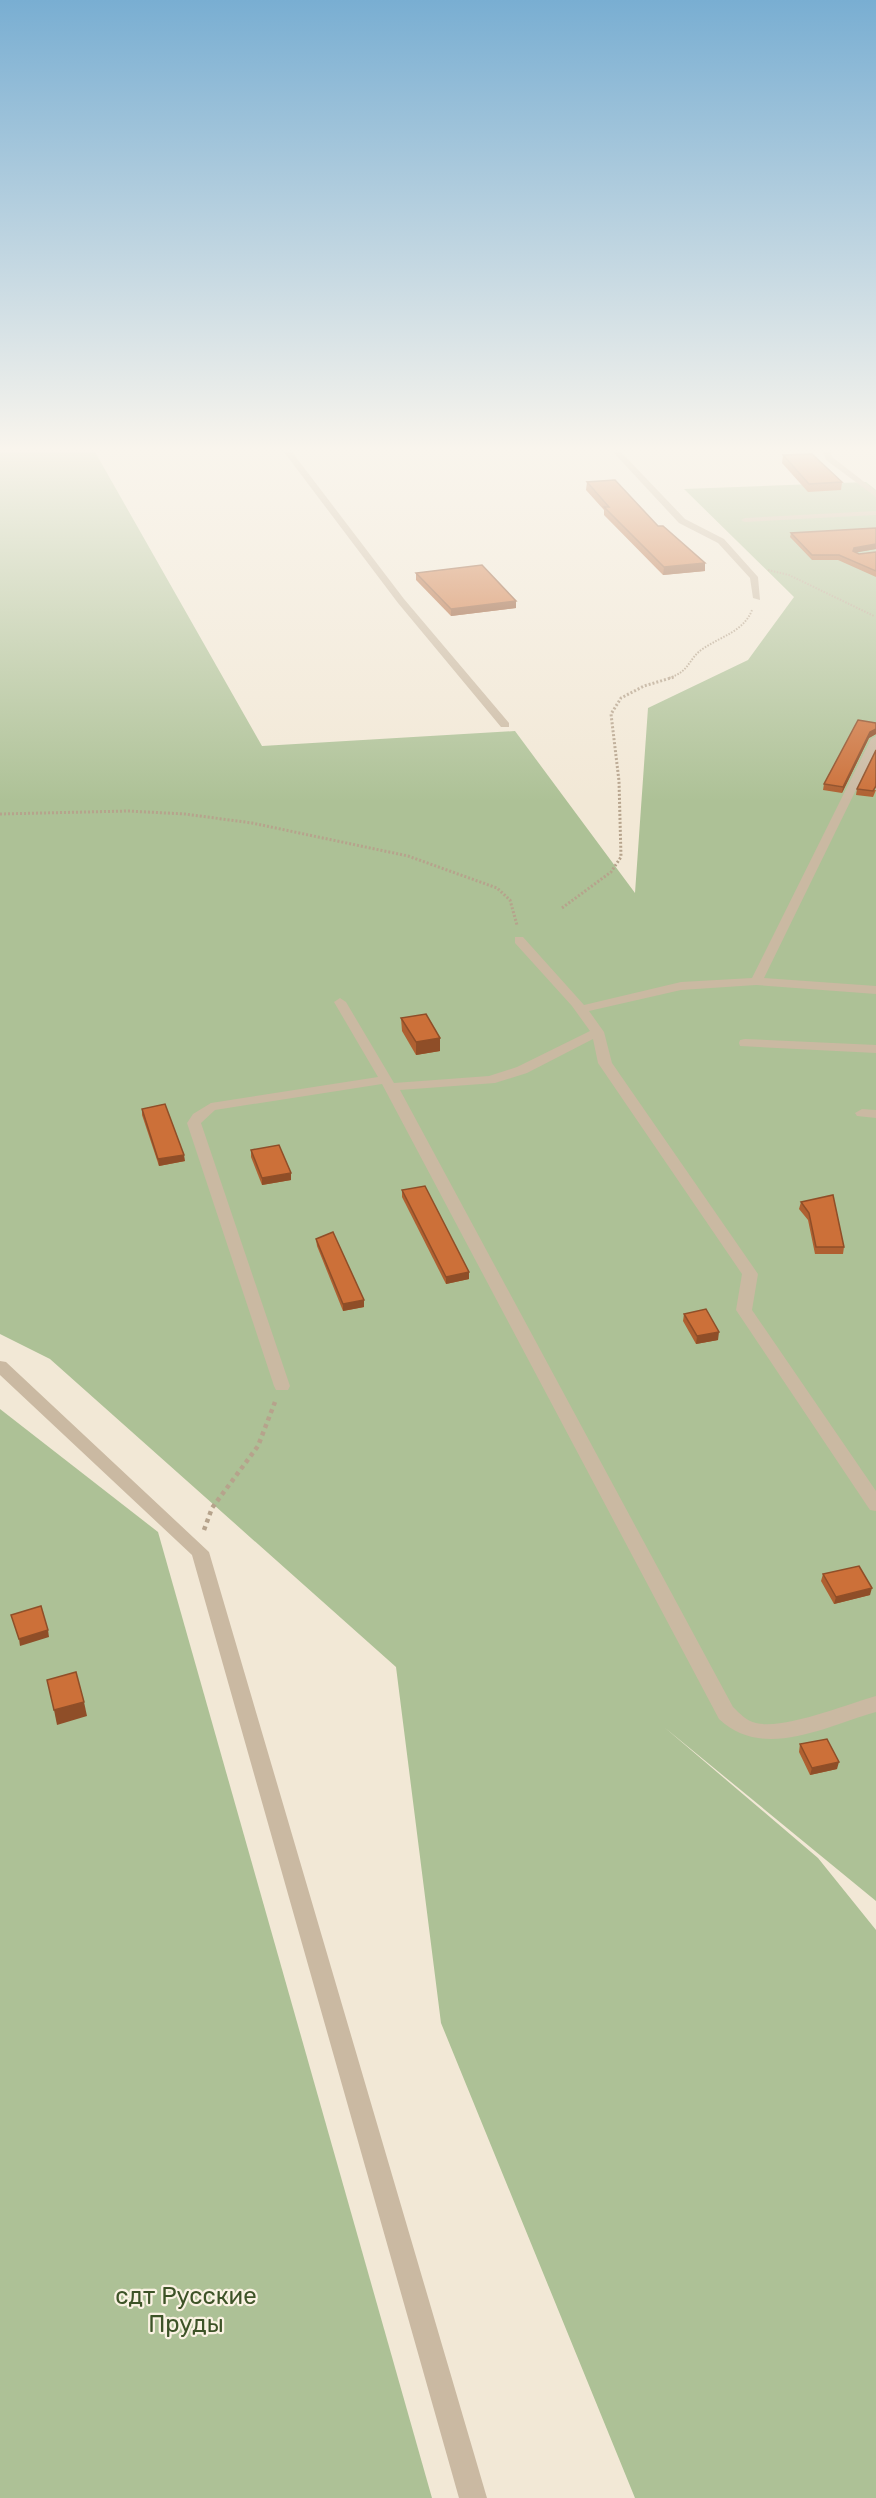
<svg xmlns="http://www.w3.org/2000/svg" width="876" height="2498" font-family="Rubik,sans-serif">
  <rect width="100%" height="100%" fill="#f2e8d6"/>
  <g fill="#adc196">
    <path d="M0,452H95L262,746L515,731L635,893L648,708L748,660L794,597L684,489L866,482L876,490V1901L664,1727L818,1858L876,1930V2498H635L441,2023L396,1667L50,1359L0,1334Z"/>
    <path d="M0,1409L158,1532L432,2498H0Z"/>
  </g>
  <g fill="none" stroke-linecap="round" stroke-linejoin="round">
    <g stroke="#b6a38c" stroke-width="2" stroke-dasharray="1.5 1.5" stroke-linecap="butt">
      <path d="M768,570L789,575L874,616"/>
      <path d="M669,678C691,671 688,658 704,648C722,636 744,631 752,610"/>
    </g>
    <g stroke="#b6a38c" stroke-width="3" stroke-dasharray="2 2" stroke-linecap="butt">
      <path d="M0,814L128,811L185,814L252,823L408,856L497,888L510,900L517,925"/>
      <path d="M562,908L611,872L621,857L619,781L611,714L621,698L644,686L674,677"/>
    </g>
    <path stroke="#b6a38c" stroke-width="4.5" stroke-dasharray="4 4" stroke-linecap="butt" d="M204,1530L212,1508L258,1446L275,1402"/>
    <g fill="#cab9a2" fill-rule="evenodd">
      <path d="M284,452H292L404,599L509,723V727H501L398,603Z"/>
      <path d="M613,452H621L685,519L724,539L758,577L760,600L753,598L750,578L718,543L679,523Z"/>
      <path d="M823,452H831L832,457L876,491V497L826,460Z"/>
      <path d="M876,511V515L745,522L741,520L745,518Z"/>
      <path d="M876,736V749L764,978L876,986V994L756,985L681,990L589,1011L604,1032L612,1063L758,1274L752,1310L876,1491V1511L870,1510L736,1310L742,1274L598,1063L593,1039L527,1073L495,1083L400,1090L733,1707C740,1714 747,1721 756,1723C784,1730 847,1704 876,1696V1712C826,1726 763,1761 719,1719L382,1084L215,1110L201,1123L290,1386L288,1390H276L274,1386L187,1123L193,1114L211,1103L378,1077L334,1002L340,998L346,1002L394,1083L489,1076L517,1067L590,1031L572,1006L515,943V937H523L584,1005L681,982L752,978L871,739Z"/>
      <path d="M745,1039L876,1045V1053L740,1046L739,1043L740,1040Z"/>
      <path d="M862,1109L876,1110V1118L857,1116L855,1113Z"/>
      <path d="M0,1361L6,1362L209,1552L487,2498H459L192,1555L0,1375Z"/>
    </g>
  </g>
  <g fill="#af6031">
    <path d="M783,455L842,482L841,490L808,492L782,463Z"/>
    <path d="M587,482L658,526L705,563V571L663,575L604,515V510L586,490Z"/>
    <path d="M876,528V549L856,552L859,554L876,552V577L838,560H812L790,537L791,533Z"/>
    <path d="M416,573L516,601V608L451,616L416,580Z"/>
    <path d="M876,723V734L869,738L842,793L823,790L824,784Z"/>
    <path d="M857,789L876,790L873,797L856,795Z"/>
    <path d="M401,1018L440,1038V1051L416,1055L402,1031Z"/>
    <path d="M142,1109L185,1161L159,1166L142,1115Z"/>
    <path d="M251,1150L291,1180L262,1185L251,1157Z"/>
    <path d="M402,1190L469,1272V1279L446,1284L402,1197Z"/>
    <path d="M801,1202L844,1247L843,1254H815L808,1220L799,1209Z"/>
    <path d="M316,1239L364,1300V1307L343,1311L317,1246Z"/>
    <path d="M684,1314L718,1340L696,1344L683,1321Z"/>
    <path d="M823,1574L870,1595L834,1604L821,1581Z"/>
    <path d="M800,1744L837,1769L810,1775L799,1752Z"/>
  </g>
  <g fill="#8f4e28">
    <path d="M876,544V549L854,553L853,551L854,548Z"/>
    <path d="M705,563V571L663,575L664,567Z"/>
    <path d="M516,601V608L451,616V609Z"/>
    <path d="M876,729V734L869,738L842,793L843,787L870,732Z"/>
    <path d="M440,1038V1051L416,1055V1042Z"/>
    <path d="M184,1155L185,1161L159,1166L158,1159Z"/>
    <path d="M291,1173V1180L262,1185V1178Z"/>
    <path d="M469,1272V1279L446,1284V1277Z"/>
    <path d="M364,1300V1307L343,1311V1304Z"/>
    <path d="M719,1332L718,1340L696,1344L697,1336Z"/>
    <path d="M872,1588L870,1595L834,1604L836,1597Z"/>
    <path d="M48,1630L49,1637L20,1646L19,1639Z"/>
    <path d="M84,1702L87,1716L57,1725L54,1710Z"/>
    <path d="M839,1762L837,1769L810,1775L812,1768Z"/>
  </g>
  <g fill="#cc7039" stroke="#8f4e28" stroke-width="1.5">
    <path d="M812,454L842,482L809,484L783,455Z"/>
    <path d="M615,480L658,526H663L705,563L664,567L604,507H609L587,482Z"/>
    <path d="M876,528V544L854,548L853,551L859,554L876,552V571L839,555H812L791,533Z"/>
    <path d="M482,565L516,601L451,609L416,573Z"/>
    <path d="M858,720L876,723V729L870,732L843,787L824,784Z"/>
    <path d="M876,750V786L873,791L857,789Z"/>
    <path d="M426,1014L440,1038L416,1042L401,1018Z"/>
    <path d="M165,1104L184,1155L158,1159L142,1109Z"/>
    <path d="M279,1145L291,1173L262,1178L251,1150Z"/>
    <path d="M425,1186L469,1272L446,1277L402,1190Z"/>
    <path d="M833,1195L844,1247H816L809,1213L801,1202Z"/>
    <path d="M333,1232L364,1300L343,1304L316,1239Z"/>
    <path d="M706,1309L719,1332L697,1336L684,1314Z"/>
    <path d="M859,1566L872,1588L836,1597L823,1574Z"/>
    <path d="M41,1606L48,1630L19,1639L11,1615Z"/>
    <path d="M76,1672L84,1702L54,1710L47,1680Z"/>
    <path d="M827,1739L839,1762L812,1768L800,1744Z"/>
  </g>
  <linearGradient id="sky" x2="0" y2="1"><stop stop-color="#79aed2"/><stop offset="0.56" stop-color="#f9f5ed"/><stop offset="1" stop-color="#f9f5ed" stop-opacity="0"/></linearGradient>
  <rect width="876" height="802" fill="url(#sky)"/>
  <g text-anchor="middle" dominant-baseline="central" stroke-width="4.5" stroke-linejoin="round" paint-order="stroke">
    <g font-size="24" fill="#3d5327" stroke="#faf2e2">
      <text x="186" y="2296">сдт Русские<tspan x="186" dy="28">Пруды</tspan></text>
    </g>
  </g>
</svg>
